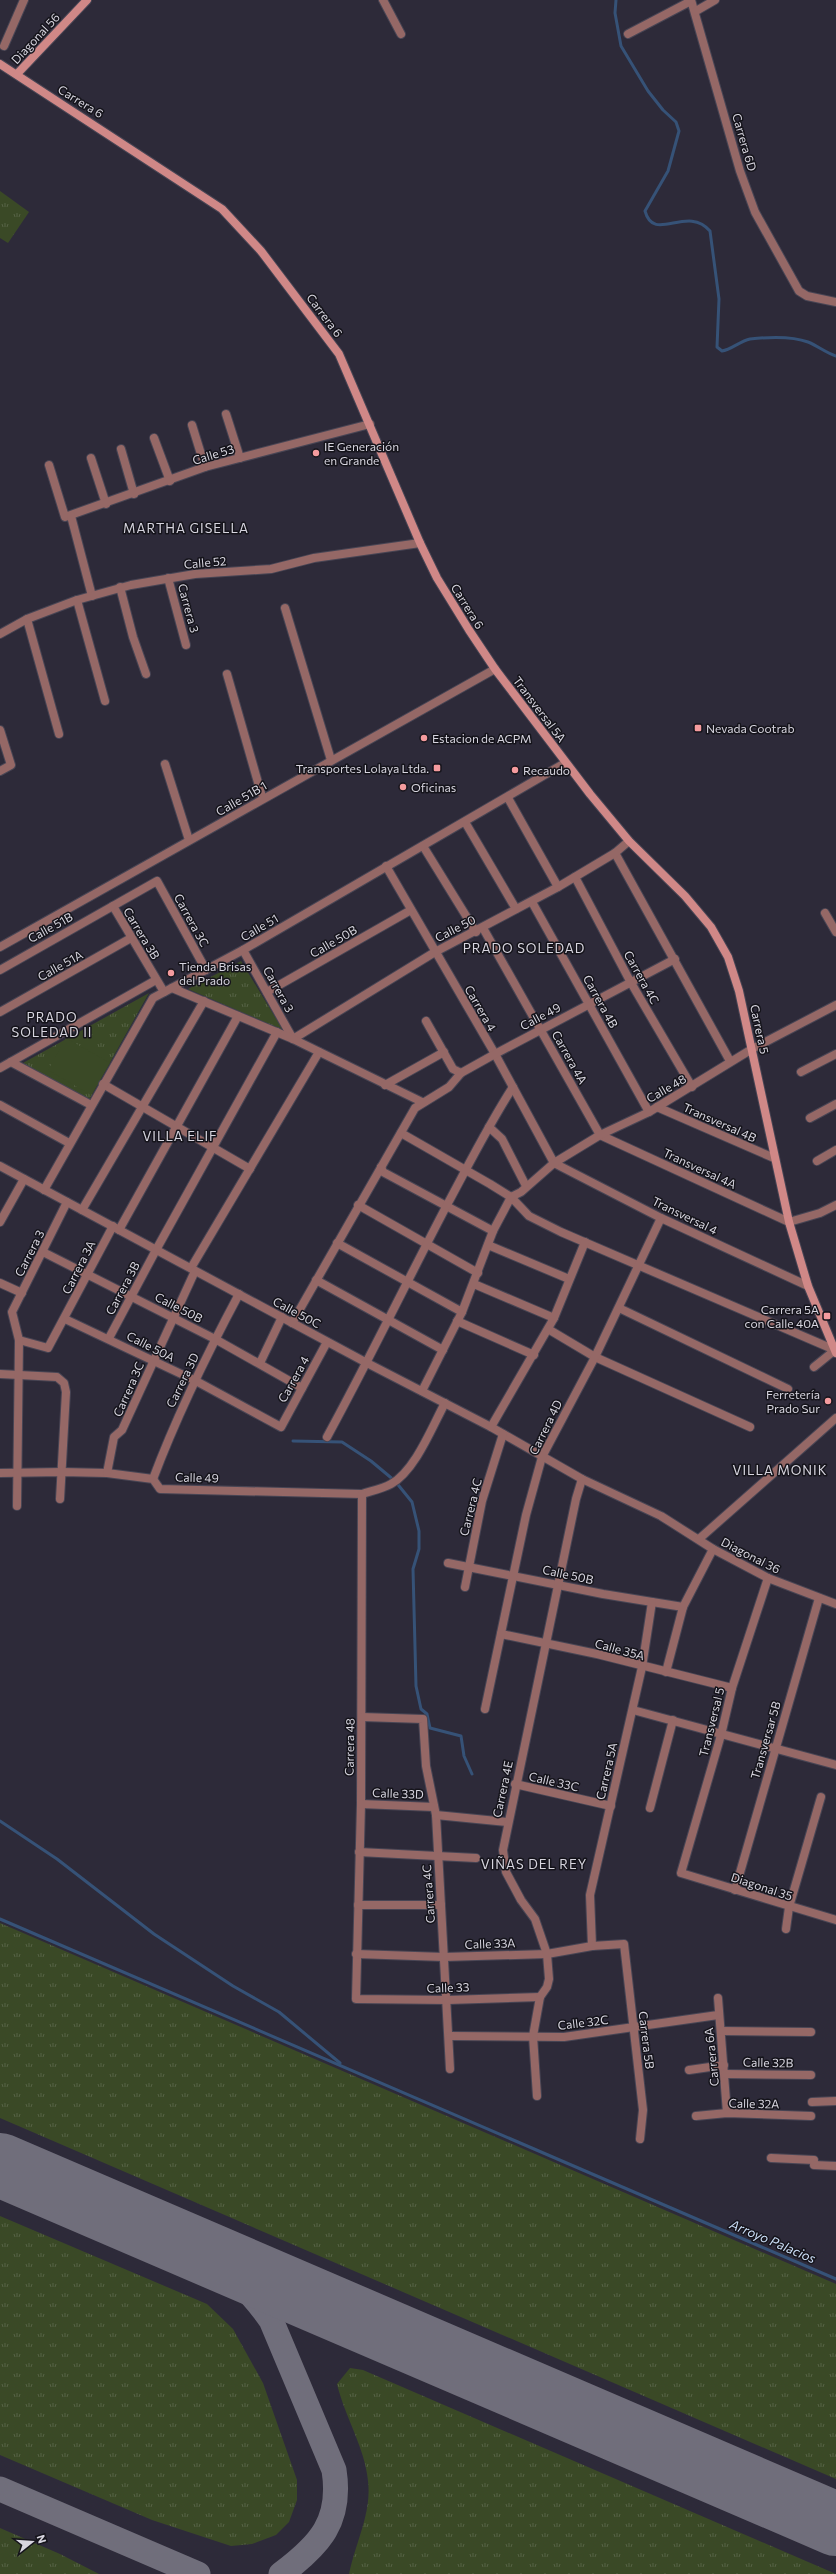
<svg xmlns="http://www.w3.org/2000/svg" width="836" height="2574" font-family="Commissioner,sans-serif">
  <defs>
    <pattern id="grass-tufts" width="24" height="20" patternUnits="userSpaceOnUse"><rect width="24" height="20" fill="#3a4926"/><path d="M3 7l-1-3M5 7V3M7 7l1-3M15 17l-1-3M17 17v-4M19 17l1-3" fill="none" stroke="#566245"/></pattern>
  </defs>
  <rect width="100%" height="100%" fill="#2d2a39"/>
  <g fill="url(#grass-tufts)">
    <path d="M0,191L29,212L8,243L0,238Z"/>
    <path d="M241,961L283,1030L188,989Z"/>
    <path d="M149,993L89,1100L23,1063Z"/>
    <path d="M0,1923L836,2284V2479L0,2118Z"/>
    <path d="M0,2216L207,2304L233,2329L263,2383L297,2480V2500L289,2522L276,2535L252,2544L231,2546L152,2520L0,2455Z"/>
    <path d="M350,2368L363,2370L836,2574H349C355,2543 372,2514 368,2481C365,2448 345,2417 337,2384Z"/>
    <path d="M0,2528L60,2554L99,2574H0Z"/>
  </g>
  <path fill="#3a4926" d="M66,1038L110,1063L91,1095L48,1070Z"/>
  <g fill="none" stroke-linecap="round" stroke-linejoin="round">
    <g stroke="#365277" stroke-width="3">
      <path d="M616,0L615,13L621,46L648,91L663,110L676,122L679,131L668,171L645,211C654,244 687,204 710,231L719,299L717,347L722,351C731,350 740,341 750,339C768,337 792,336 808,342C818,346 826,353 836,356"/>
      <path d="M293,1441L342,1442L371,1461L395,1481L412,1502L419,1531V1549L413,1569L416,1686L421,1709L427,1714L430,1728L461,1736L464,1756L472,1774"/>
      <path d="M0,1821L57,1859L154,1934L233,1986L279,2012L340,2063"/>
      <path d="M0,1919L836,2279"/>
    </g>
    <g stroke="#706e7b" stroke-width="25">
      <path d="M188,2245C223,2265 248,2287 271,2320L334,2470C342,2521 320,2545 281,2574"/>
      <path d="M0,2489L198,2574"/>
    </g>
    <path stroke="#706e7b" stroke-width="64" d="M0,2165L836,2524"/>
    <g stroke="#484554" stroke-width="10">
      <g id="street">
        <path d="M383,0L401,34"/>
        <path d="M691,0L740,171L755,212L799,291L807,296L836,302"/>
        <path d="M696,11L715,0"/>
        <path d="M628,34L691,1"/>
        <path d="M4,46L24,0"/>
        <path d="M226,414L240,458"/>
        <path d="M192,425L205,467"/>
        <path d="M154,438L170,481"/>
        <path d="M121,449L134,494"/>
        <path d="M91,458L106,504"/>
        <path d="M49,465L65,517L205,467L370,424"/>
        <path d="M71,516L92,596"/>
        <path d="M168,578L186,645"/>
        <path d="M120,587L133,637L146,674"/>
        <path d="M77,600L105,701"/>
        <path d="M285,608L331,760"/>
        <path d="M27,619L59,734"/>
        <path d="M0,634L27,619L77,600L131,585L195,574L271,569L314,558L420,543"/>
        <path d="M227,674L261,793"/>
        <path d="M0,730L11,765L0,771"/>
        <path d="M165,764L188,837"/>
        <path d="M508,798L558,887"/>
        <path d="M465,822L516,909"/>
        <path d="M423,846L476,932"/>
        <path d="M615,853L730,1061"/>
        <path d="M386,866L495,1054L554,1163L661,1218L808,1286"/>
        <path d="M575,877L630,981L692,1087"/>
        <path d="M532,902L649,1112"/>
        <path d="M113,906L164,992"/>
        <path d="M825,913L836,932"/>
        <path d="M483,928L600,1135L789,1222L820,1213L836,1205"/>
        <path d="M0,947L495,669"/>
        <path d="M243,950L293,1039L435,952L558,887L615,853L629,841"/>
        <path d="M0,970L157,881L206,970"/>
        <path d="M172,988L293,1039L422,1102"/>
        <path d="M267,992L411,910"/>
        <path d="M0,1012L131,938"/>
        <path d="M426,1021L453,1069L461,1073"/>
        <path d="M11,1062L91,1105"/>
        <path d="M0,1068L156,980"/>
        <path d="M801,1072L836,1054"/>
        <path d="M103,1084L250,1169"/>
        <path d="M385,1085L444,1052"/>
        <path d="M0,1105L69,1143"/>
        <path d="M657,1107L774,1158"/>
        <path d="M810,1118L836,1104"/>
        <path d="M489,1127L502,1139L526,1186"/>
        <path d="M401,1133L490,1184L511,1197L529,1216L561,1232L835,1350L814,1367"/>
        <path d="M817,1161L836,1150"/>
        <path d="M0,1166L367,1363L491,1427L582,1479L661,1516L713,1549L768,1578L836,1604"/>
        <path d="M381,1167L383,1172L493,1231"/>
        <path d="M44,1190L153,998L243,950L565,763"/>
        <path d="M358,1205L478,1273"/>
        <path d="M82,1210L204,1001"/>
        <path d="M0,1222L24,1179"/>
        <path d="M119,1230L238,1016"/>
        <path d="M337,1243L462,1312"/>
        <path d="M488,1245L569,1279"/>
        <path d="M43,1252L215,1339L302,1388"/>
        <path d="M191,1268L319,1052"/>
        <path d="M316,1280L443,1350"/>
        <path d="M0,1283L22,1293"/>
        <path d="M474,1284L554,1318"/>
        <path d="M619,1308L788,1389"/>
        <path d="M65,1319L196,1381L281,1427L327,1342"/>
        <path d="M457,1321L534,1355"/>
        <path d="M292,1323L415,1108L449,1087L461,1073L495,1054L675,959"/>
        <path d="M548,1329L595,1357L750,1427"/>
        <path d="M109,1338L156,1250L277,1032"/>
        <path d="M19,1340L48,1348L113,1226"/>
        <path d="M260,1363L282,1317"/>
        <path d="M0,1374L57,1377L64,1383L66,1392L60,1499"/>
        <path d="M422,1391L462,1312L493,1231L511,1197L521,1192L554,1163L600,1135L649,1112L752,1049L836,1005"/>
        <path d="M491,1427L554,1318L585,1242"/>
        <path d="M327,1437C369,1360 407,1281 448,1203C469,1164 489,1124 513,1087"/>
        <path d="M0,1473L62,1472L107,1473L153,1479L160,1489L362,1494C371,1491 382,1489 391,1484C415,1471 432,1427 445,1403"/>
        <path d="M107,1473L114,1437L122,1430L195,1271"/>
        <path d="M153,1479C177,1415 207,1354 239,1294"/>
        <path d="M362,1494L361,1804L356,1999L448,2000L540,1997"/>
        <path d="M17,1506L19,1340L12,1312L67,1202"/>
        <path d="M699,1539L836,1418"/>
        <path d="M448,1563L603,1594L683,1607"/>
        <path d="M768,1578L732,1688L721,1735L681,1873L836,1920"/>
        <path d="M465,1587L482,1501L503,1434"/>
        <path d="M501,1634L597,1654L732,1688"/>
        <path d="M666,1672L683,1607L713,1549"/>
        <path d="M485,1709L526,1515L542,1457L595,1357L661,1218"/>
        <path d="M633,1710L836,1765"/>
        <path d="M362,1717L423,1719L426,1766L436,1815L450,2069"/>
        <path d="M515,1784L611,1806"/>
        <path d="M361,1804L434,1807"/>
        <path d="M650,1808L673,1720"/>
        <path d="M436,1815L507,1822"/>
        <path d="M359,1852L476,1858"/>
        <path d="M735,1890L819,1598"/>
        <path d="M358,1905H441"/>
        <path d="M786,1929L789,1907L821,1797"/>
        <path d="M592,1946L590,1895L642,1667L652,1602"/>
        <path d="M356,1954L444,1957L547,1954L592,1946L624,1944L643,2110L640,2139"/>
        <path d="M718,1998L727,2113"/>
        <path d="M721,2031L811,2032"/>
        <path d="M450,2036L564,2037L718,2015"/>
        <path d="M689,2070L724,2065"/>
        <path d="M725,2074L811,2075"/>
        <path d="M537,2096L533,2036L540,1997L547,1987L549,1979L547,1954L535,1919L521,1900L506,1872L503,1850L576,1499L582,1479"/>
        <path d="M812,2102L836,2101"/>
        <path d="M696,2116L727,2113L811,2116"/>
        <path d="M771,2158L814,2160"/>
        <path d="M814,2165L836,2166"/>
      </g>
    </g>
    <g stroke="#484554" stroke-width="10">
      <g id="secondary">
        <path d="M0,64L222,209L261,251L339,354L420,543L437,578L469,630L495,669L590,794L629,841L685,896L711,927L728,957L739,991L789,1222L808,1286L836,1353"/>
        <path d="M17,74L87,0"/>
      </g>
    </g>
    <use href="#street" stroke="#956866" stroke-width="8"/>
    <use href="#secondary" stroke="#d08887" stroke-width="8"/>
  </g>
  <g fill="#f59b9e" stroke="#15141b" stroke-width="1.5">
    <circle cx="316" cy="453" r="4"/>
    <rect x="694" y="724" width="8" height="8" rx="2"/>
    <circle cx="424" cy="738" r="4"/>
    <rect x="433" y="764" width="8" height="8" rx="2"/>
    <circle cx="515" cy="770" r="4"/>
    <circle cx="403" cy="787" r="4"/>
    <circle cx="171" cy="973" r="4"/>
    <rect x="823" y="1312" width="8" height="8" rx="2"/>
    <circle cx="828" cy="1401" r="4"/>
  </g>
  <g text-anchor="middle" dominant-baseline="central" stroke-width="3" stroke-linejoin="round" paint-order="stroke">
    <g font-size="12" fill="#d7d5df" stroke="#15141b">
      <text transform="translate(35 38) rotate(-47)">Diagonal 56</text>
      <text transform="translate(81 101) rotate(32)">Carrera 6</text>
      <text transform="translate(745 142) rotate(74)">Carrera 6D</text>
      <text transform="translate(325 315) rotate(53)">Carrera 6</text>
      <text transform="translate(213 454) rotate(-17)">Calle 53</text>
      <text transform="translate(205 562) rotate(-5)">Calle 52</text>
      <text transform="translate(468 606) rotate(58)">Carrera 6</text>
      <text transform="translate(189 608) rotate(75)">Carrera 3</text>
      <text transform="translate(540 709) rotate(53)">Transversal 5A</text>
      <text transform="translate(241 798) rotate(-30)">Calle 51B 1</text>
      <text transform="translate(192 920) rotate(61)">Carrera 3C</text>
      <text transform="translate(50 927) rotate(-29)">Calle 51B</text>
      <text transform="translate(259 927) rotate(-30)">Calle 51</text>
      <text transform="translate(455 928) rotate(-27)">Calle 50</text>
      <text transform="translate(142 933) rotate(59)">Carrera 3B</text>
      <text transform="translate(333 941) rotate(-30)">Calle 50B</text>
      <text transform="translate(60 965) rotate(-29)">Calle 51A</text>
      <text transform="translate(642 977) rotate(61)">Carrera 4C</text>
      <text transform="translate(279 989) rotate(61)">Carrera 3</text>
      <text transform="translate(601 1001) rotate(61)">Carrera 4B</text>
      <text transform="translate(481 1008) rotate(60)">Carrera 4</text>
      <text transform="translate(540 1016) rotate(-28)">Calle 49</text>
      <text transform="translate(760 1029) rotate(78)">Carrera 5</text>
      <text transform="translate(570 1057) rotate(61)">Carrera 4A</text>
      <text transform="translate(666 1088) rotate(-30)">Calle 48</text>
      <text transform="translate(720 1122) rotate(24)">Transversal 4B</text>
      <text transform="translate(700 1168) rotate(25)">Transversal 4A</text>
      <text transform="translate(685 1215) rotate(26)">Transversal 4</text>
      <text transform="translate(29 1253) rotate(-63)">Carrera 3</text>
      <text transform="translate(78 1267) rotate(-63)">Carrera 3A</text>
      <text transform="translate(122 1288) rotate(-62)">Carrera 3B</text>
      <text transform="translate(179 1307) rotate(27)">Calle 50B</text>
      <text transform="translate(297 1312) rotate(28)">Calle 50C</text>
      <text transform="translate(151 1346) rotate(27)">Calle 50A</text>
      <text transform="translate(293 1379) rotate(-61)">Carrera 4</text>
      <text transform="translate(182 1380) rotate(-64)">Carrera 3D</text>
      <text transform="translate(128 1389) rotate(-66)">Carrera 3C</text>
      <text transform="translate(545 1427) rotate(-64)">Carrera 4D</text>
      <text transform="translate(197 1477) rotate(1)">Calle 49</text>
      <text transform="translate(470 1507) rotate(-76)">Carrera 4C</text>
      <text transform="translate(751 1555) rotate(27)">Diagonal 36</text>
      <text transform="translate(568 1574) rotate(12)">Calle 50B</text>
      <text transform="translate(620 1649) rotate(15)">Calle 35A</text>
      <text transform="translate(711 1722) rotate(-76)">Transversal 5</text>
      <text transform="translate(765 1740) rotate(-74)">Transversar 5B</text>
      <text transform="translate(349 1747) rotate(-89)">Carrera 48</text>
      <text transform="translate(606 1771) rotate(-77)">Carrera 5A</text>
      <text transform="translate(554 1781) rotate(13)">Calle 33C</text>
      <text transform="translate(502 1789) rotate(-78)">Carrera 4E</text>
      <text transform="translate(398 1793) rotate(2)">Calle 33D</text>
      <text transform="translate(762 1886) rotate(18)">Diagonal 35</text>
      <text transform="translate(428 1894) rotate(-94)">Carrera 4C</text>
      <text transform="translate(490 1943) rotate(-2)">Calle 33A</text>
      <text transform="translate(448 1987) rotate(-2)">Calle 33</text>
      <text transform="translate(583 2022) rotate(-7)">Calle 32C</text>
      <text transform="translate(647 2040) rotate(83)">Carrera 5B</text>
      <text transform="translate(711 2057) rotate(-96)">Carrera 6A</text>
      <text transform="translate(768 2062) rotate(1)">Calle 32B</text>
      <text transform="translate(754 2103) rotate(1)">Calle 32A</text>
    </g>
    <g font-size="12" fill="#d7d5df" stroke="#15141b" text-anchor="start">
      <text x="324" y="446">IE Generación<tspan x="324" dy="14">en Grande</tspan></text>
      <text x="706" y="728">Nevada Cootrab</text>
      <text x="432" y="738">Estacion de ACPM</text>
      <text x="429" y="768" text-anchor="end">Transportes Lolaya Ltda.</text>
      <text x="523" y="770">Recaudo</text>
      <text x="411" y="787">Oficinas</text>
      <text x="179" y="966">Tienda Brisas<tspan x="179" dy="14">del Prado</tspan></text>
      <text x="819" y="1309" text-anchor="end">Carrera 5A<tspan x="819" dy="14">con Calle 40A</tspan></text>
      <text x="820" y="1394" text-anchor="end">Ferretería<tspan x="820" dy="14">Prado Sur</tspan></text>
    </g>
    <g font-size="13" letter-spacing="1" fill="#d7d5df" stroke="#15141b">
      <text x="186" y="528">MARTHA GISELLA</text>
      <text x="524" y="948">PRADO SOLEDAD</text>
      <text x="52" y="1017">PRADO<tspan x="52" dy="15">SOLEDAD II</tspan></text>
      <text x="180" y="1136">VILLA ELIF</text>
      <text x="780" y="1470">VILLA MONIK</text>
      <text x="534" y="1864">VIÑAS DEL REY</text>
    </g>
    <g font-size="13" font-style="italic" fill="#ccdff8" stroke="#15141b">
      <text transform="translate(773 2241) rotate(23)">Arroyo Palacios</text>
    </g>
  </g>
  <g transform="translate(32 2542) rotate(73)" stroke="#15141b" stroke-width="3" paint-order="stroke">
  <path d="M0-3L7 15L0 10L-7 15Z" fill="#d7d5df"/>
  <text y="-6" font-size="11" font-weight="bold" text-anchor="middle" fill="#d7d5df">N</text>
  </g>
</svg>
